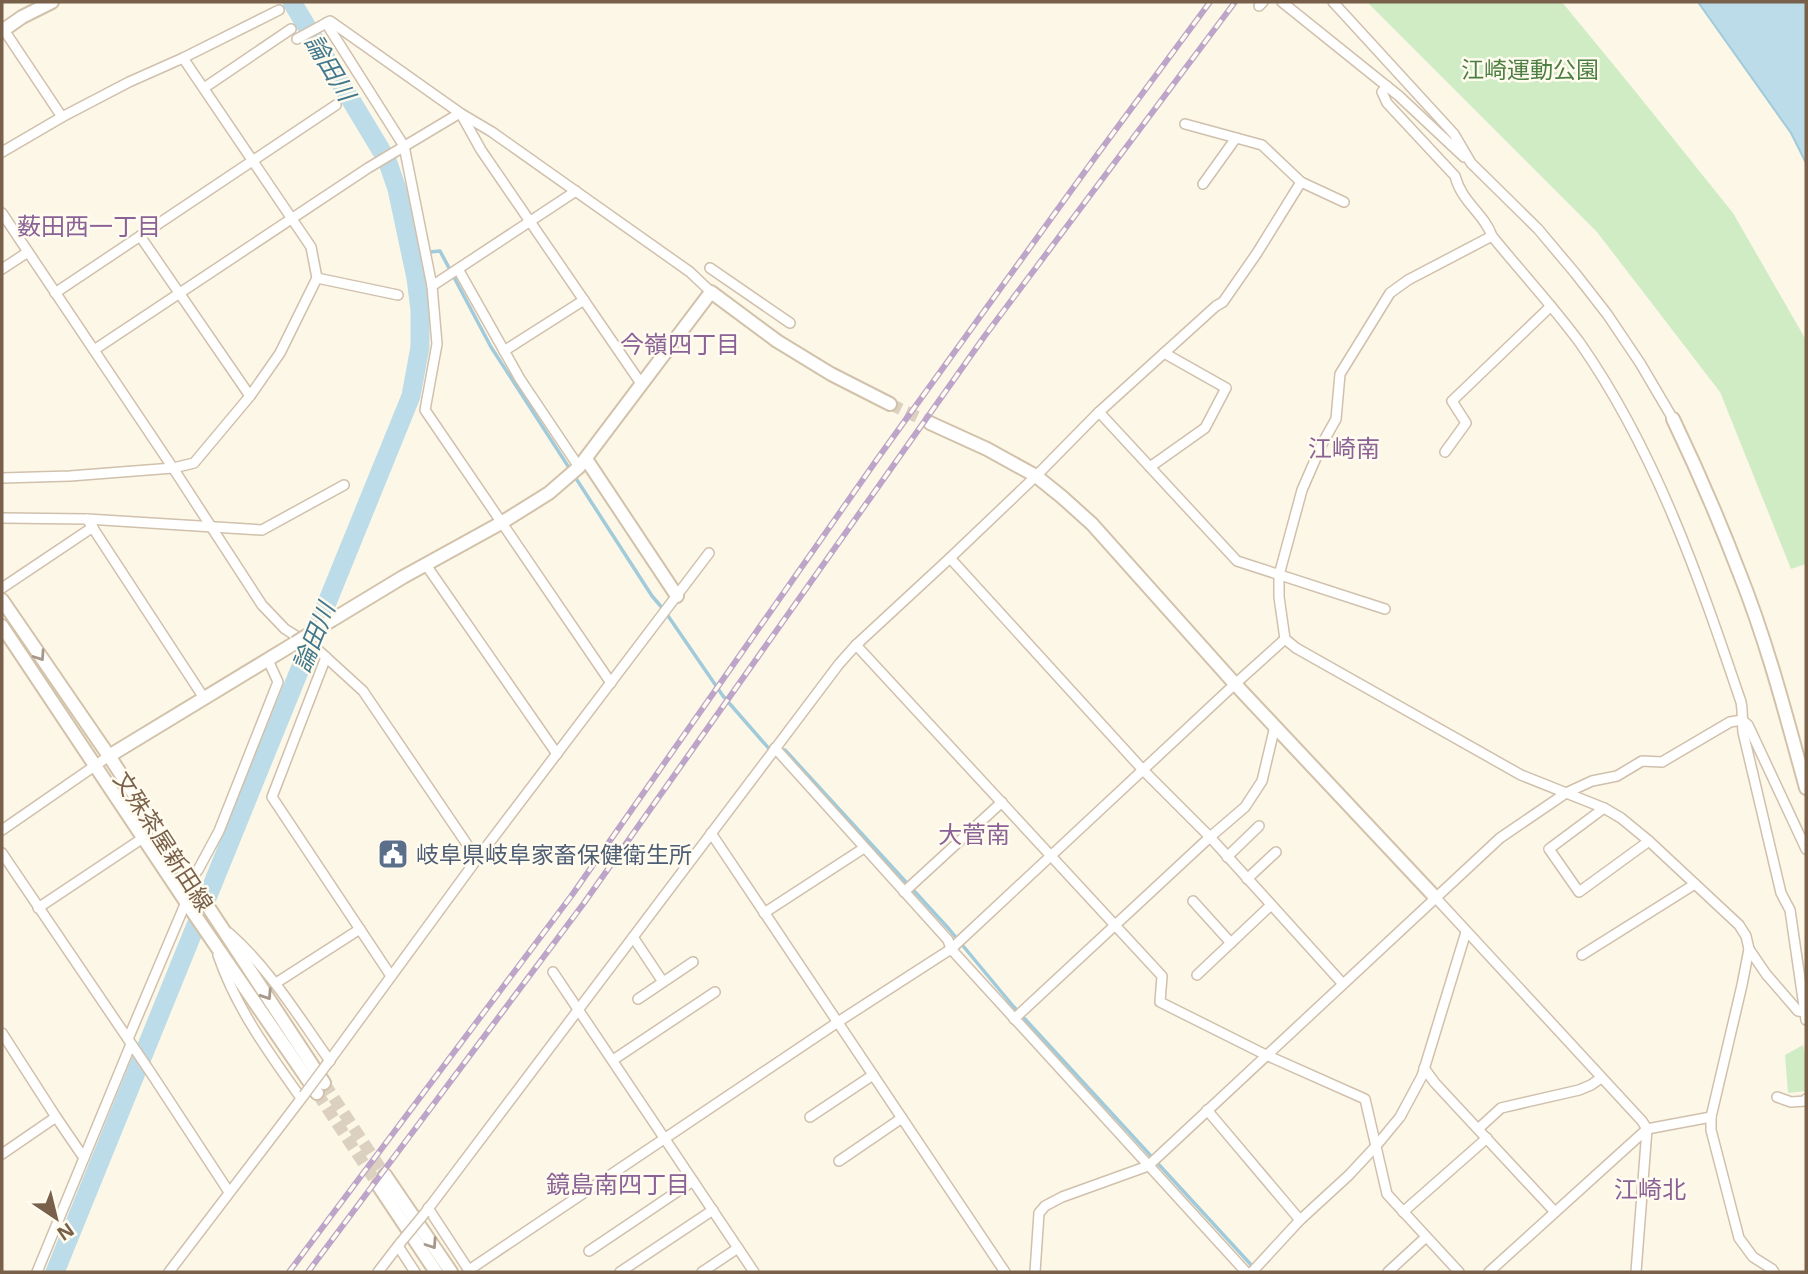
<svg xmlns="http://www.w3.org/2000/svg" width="1808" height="1274" font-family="'Open Sans','Noto Sans JP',sans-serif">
  <rect width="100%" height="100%" fill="#fdf7e8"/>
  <g fill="#d0ecc5">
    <path d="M1367,2H1562L1635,91L1733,213L1806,340V564L1791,569L1720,392L1597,232Z"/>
    <path d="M1803,1045L1806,1059V1091L1788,1093L1785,1055Z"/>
  </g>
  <path fill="#bbdce8" stroke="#a1cbda" stroke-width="2" d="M1698,2H1806V163L1791,133Z"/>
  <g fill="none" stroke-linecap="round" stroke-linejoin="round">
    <g stroke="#a1cbda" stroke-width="3.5">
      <path d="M411,254L440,251L491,347L652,596L664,610L723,696L771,751H773"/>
      <path d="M781,750H785L949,929L1013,1006L1254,1268"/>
    </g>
    <path stroke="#bbdce8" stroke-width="19" d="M55,1272L411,396L420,347V310L416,278L397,189L387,160L292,2"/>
    <g stroke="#dcd1c0" stroke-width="12" stroke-dasharray="12 6" stroke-linecap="butt">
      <path d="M890,404L930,423"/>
      <path d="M324,1083L385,1175"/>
      <path d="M317,1093L378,1185"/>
    </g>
    <g stroke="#d0c0ac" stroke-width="12">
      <g id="street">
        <path d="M1282,2L1399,96L1464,157"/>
        <path d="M1333,2L1454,134L1471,163L1538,229L1575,273L1607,314L1640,363L1673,419"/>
        <path d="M1259,6L1263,2"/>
        <path d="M326,23L404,146L432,286L437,344L425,410L611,683"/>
        <path d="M2,27L62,117"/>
        <path d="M297,39L330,21L460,113L492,132L690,272L711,292"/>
        <path d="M1387,86L1382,92L1387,103L1455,176C1462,203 1484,213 1492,236C1521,272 1553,306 1580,343C1656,452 1699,578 1741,702C1743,712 1742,722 1743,732L1781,893L1790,910L1806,1020"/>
        <path d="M204,88L291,29"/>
        <path d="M461,114L481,150L642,385"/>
        <path d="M1185,124L1262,145L1301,182L1344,202"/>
        <path d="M2,152L62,117L129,82L183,58L279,10"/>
        <path d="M1203,184L1236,138"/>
        <path d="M2,213L173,468L262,605L285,629L317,649L363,691L477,859"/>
        <path d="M140,236L250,396"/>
        <path d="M1492,236L1408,280L1390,293L1340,374L1336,419L1322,444L1302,490L1279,575V597L1285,639L1296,648L1521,775L1604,808L1621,818L1649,841L1739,925L1746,936L1749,949L1742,985L1711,1117V1130L1739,1238L1753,1257L1772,1269L1774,1272"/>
        <path d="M710,268L790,323"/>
        <path d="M2,269L28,252"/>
        <path d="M458,269L520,379L579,467"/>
        <path d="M317,278L398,295"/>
        <path d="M432,286L576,191"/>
        <path d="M55,293L336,105"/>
        <path d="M94,350L368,168L460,113"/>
        <path d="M504,351L584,300"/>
        <path d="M1099,412L1237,561L1385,609"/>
        <path d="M1445,452L1466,423L1452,401L1551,306"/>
        <path d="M1150,467L1205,428L1226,388L1164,353"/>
        <path d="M2,478L70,476L173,468L194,463L250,396L280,353L317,278L311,247L183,58"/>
        <path d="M2,518L87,519L262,530L344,485"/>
        <path d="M87,519L204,698"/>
        <path d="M950,558L1143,770L1210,837L1343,984"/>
        <path d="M426,565L557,754"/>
        <path d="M2,588L93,527"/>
        <path d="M856,645L1162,976L1160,1002L1266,1055L1365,1099L1387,1194L1459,1272"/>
        <path d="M326,657L272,797L391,976"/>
        <path d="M1742,720L1748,725L1806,849"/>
        <path d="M775,748L948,940L951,949L1246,1272"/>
        <path d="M1604,808L1549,849L1579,892L1649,841"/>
        <path d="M2,830L109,756"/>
        <path d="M711,833L1005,1272"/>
        <path d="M2,853L151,1073L229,1192"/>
        <path d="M1227,857L1259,826"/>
        <path d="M1247,879L1276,852"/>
        <path d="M190,880L198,870L219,831L278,682L268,660"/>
        <path d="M904,892L1002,802"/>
        <path d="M1435,897L1642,1121L1647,1129L1636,1272"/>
        <path d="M1193,901L1231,943"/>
        <path d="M38,908L143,838"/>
        <path d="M764,913L864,848"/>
        <path d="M229,933C270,969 298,1016 330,1061"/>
        <path d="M633,937L663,982"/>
        <path d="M1749,949L1766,974L1798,1011L1805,1012"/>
        <path d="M218,955C236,1008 269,1053 301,1098"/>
        <path d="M1582,955L1695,884"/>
        <path d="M553,972L754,1272"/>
        <path d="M1197,975L1271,905"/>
        <path d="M276,983L360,929"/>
        <path d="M638,999L693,962"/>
        <path d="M1014,1019L1210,837L1245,807L1262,781L1275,726"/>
        <path d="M2,1033L56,1117"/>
        <path d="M128,1039L186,902"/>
        <path d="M613,1060L715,992"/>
        <path d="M327,1064L477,859L709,553"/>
        <path d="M1424,1068L1435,1083L1555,1212"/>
        <path d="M1777,1097L1791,1102L1805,1101L1806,1099"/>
        <path d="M1207,1110L1300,1220"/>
        <path d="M810,1117L873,1075"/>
        <path d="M1478,1129L1501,1108L1579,1090L1591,1085L1601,1078"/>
        <path d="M2,1154L56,1117L84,1158"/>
        <path d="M839,1161L902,1118"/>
        <path d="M428,1208L470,1272"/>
        <path d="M1403,1212L1487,1138"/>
        <path d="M425,1213L839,664L856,645L950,558L1036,476L1099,412L1216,306L1223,302L1257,253L1301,182"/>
        <path d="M398,1246L415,1272"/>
        <path d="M589,1251L693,1181"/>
        <path d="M469,1270L844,1018L951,949L1235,684L1285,639"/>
        <path d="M37,1272L131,1044"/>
        <path d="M169,1272L304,1095"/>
        <path d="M378,1272L401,1242"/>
        <path d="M620,1272L713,1210"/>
        <path d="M702,1272L738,1248"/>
        <path d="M1035,1272L1039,1213L1045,1206L1062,1197L1148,1166L1500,838L1566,793L1592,781L1617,776L1642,761L1662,762L1730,722L1742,720"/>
        <path d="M1252,1272L1300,1220L1349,1175L1376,1146L1400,1117L1422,1076L1466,932"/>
        <path d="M1388,1272L1426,1237"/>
        <path d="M1489,1272L1647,1129L1711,1117"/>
      </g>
    </g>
    <g stroke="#d3c2aa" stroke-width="16">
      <g id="secondary">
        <path d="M2,31L22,17L52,2"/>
        <path d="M1673,419C1697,469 1719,520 1739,572C1767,642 1786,715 1806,788"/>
        <path d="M930,423L987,449L1036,476L1062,497L1092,524L1235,684L1435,897"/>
        <path d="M586,459L677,596"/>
        <path d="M2,600L109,756L324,1083"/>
        <path d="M332,620L403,577L501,523L549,493L579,467L711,292L777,341L831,374L890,404"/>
        <path d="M2,626L186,902L317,1093"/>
        <path d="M109,756L295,643"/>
        <path d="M385,1175L451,1272"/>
        <path d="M378,1185L436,1272"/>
      </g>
    </g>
    <use href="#street" stroke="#fff" stroke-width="9"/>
    <use href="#secondary" stroke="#fff" stroke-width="12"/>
    <g stroke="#bca5c8" stroke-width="6">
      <g id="rail">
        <path d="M289,1272L572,895L878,458L1094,159L1210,2"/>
        <path d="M308,1272L584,903L984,337L1235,2"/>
      </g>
    </g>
    <use href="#rail" stroke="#fffbef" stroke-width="3.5" stroke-dasharray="10" stroke-linecap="butt"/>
    <g stroke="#d0c0ac" stroke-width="12" stroke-linecap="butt">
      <g id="street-bridge">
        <path d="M304,1095L327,1064"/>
        <path d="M401,1242L425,1213"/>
      </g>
    </g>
    <g stroke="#d3c2aa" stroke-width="16" stroke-linecap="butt">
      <path id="secondary-bridge" d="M295,643L332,620"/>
    </g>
    <use href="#street-bridge" stroke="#fff" stroke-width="9"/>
    <use href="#secondary-bridge" stroke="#fff" stroke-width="12"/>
  </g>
  <defs><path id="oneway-chevron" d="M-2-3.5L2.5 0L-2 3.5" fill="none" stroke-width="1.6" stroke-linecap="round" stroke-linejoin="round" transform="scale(1.75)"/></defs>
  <g stroke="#a89889">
    <use href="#oneway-chevron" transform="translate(40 656) rotate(56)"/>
    <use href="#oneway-chevron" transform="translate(267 995) rotate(57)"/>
    <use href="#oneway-chevron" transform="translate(432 1244) rotate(56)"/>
  </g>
  <defs>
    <g id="civic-square" transform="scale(1.575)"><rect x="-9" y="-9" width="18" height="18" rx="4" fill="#5c6f8a" stroke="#fffbef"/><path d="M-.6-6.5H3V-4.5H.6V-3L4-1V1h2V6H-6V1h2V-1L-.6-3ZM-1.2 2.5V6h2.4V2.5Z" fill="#fff"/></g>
  </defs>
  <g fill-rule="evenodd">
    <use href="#civic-square" x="393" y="854"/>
  </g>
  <g text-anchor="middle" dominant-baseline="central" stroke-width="5" stroke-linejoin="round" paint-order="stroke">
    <g font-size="23" fill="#4c7f42" stroke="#fffbef">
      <text x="1530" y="69">江崎運動公園</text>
    </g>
    <g font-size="23" fill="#79604a" stroke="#fffbef">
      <text transform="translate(164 841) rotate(57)">文殊茶屋新田線</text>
    </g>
    <g font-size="23" fill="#4e5e75" stroke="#fffbef" text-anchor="start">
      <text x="416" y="854">岐阜県岐阜家畜保健衛生所</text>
    </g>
    <g font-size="24" font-style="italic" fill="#42788d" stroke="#fffbef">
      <text transform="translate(331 67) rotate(59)">論田川</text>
      <text transform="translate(313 637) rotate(-68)">論田川</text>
    </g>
    <g font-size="24" fill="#8a6295" stroke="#fffbef">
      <text x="89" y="225">薮田西一丁目</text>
      <text x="680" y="343">今嶺四丁目</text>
      <text x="1344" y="447">江崎南</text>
      <text x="974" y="833">大菅南</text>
      <text x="618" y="1183">鏡島南四丁目</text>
      <text x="1650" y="1188">江崎北</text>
    </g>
  </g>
  <rect width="1808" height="1274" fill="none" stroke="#79604a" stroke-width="7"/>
  <g transform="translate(56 1218) rotate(145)" stroke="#fffbef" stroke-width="5" paint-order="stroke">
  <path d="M0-5L12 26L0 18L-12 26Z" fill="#79604a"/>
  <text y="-10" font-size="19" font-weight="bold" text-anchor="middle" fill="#79604a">N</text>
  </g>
</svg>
